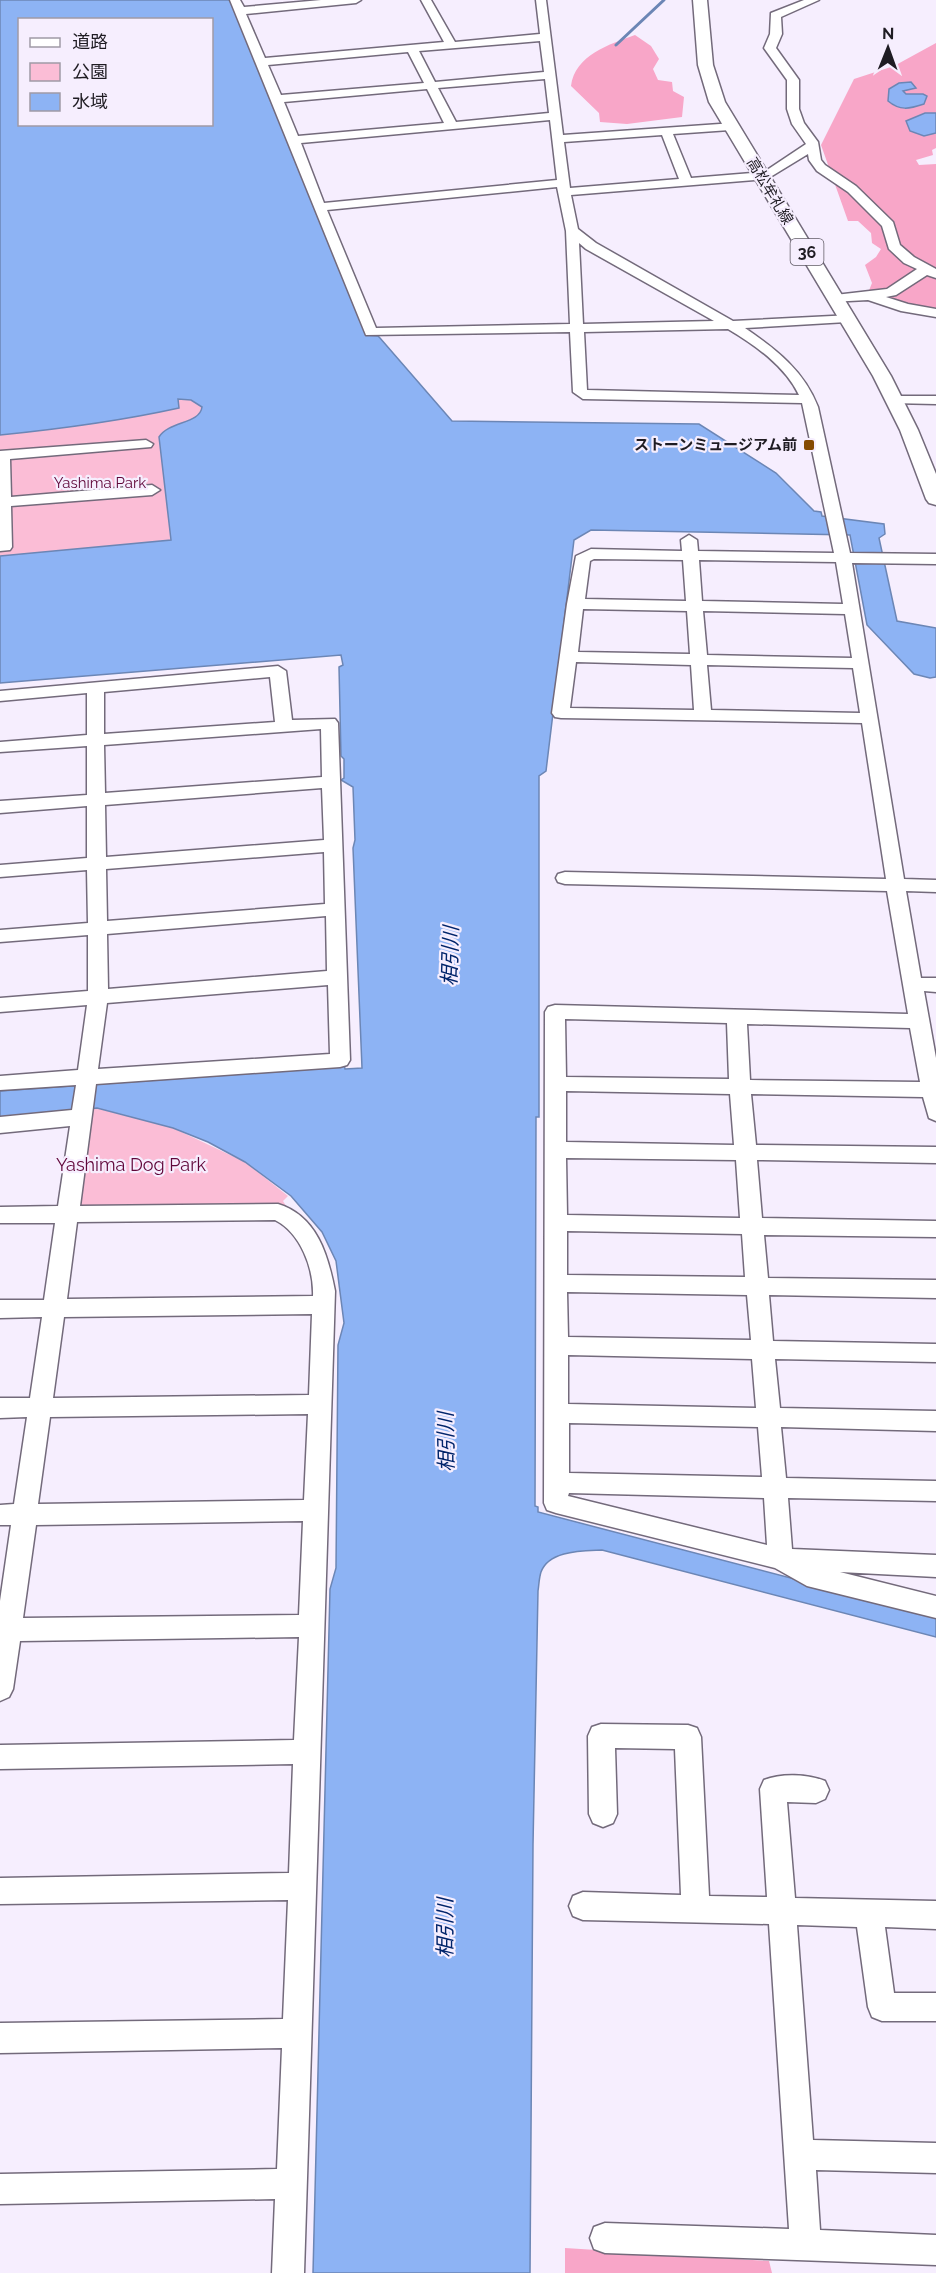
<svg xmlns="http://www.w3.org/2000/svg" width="936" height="2273" font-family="Raleway,'Noto Sans JP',sans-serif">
  <rect width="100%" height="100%" fill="#f6eefe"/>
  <g fill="#fbbdd6">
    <path d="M176,398L196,401L204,409L173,541L0,556V430Z"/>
    <path d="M92,1107L173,1128L245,1162L288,1196L283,1201L288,1209L87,1210L80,1204Z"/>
  </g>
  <g fill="#f8a6c8">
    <path d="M635,35L651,46L659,59L653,69L658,80L672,82L673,91L684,97L682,117L627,124L600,122L599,113L571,86C575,55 610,44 635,35Z"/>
    <path d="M936,43V148L932,150L933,155L916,160L919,165L936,164V310L884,300L868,293L872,283L865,265L876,257L881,249L872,243L871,233L858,221H848L821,145L854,79L894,66Z"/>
    <path d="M565,2248L769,2261L772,2273H565Z"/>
  </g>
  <g fill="#8db3f4" stroke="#6c86b5" stroke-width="1.5" fill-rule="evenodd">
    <path d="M0,0H233L367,335L378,336L380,338L452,421L699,424L776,473L814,511L821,512L822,516L884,524L885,534L879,538L897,621L936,628V677L930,678L914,674L867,625L850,535L591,530L574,540L546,771L539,776V1117H536L535,1506L538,1507V1512L936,1616V1637L602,1550C583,1551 549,1550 541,1572C539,1578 539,1585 538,1591L533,1845L530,2273H313L330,1589L336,1568L338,1345L344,1323L336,1261L322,1232L291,1196L245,1162L208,1142L173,1128L97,1108L0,1118V1091L313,1069L344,1064L345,1069L362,1068L353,848L355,840L353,787L341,780L344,778V759L341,756L339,667L343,665L341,655L0,683V556L171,540L159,437C169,421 200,424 202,407L191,400L178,399L179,408C120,421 60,429 0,435ZM20,20H212V124H20Z"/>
    <path d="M911,82L916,88L903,91L906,94H923L927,96L924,104C909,109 900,111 888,101L889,89L899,83Z"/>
    <path d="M925,113H936V133L924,136L910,131L906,121Z"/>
  </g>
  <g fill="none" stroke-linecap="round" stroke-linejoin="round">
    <path stroke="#6c86b5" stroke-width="3" d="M616,45L664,0"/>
    <g stroke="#736a7b" stroke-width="3">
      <g id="minor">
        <path d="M230,0H240L244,7L321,0H361L356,3L246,14L265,58L444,42L421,0H431L455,42L540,34L536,0H546L563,135L734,123L736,126L730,130L673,134L691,178L764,172L806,144L792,124L787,109V80L764,48L770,34L771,13L804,0H819L781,17L782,34L776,48L799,80V109L804,123L818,142L821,160L825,165L856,186L893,222L900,245L914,257L936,269V278L927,275L896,295L886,297L908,304L936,309V317L901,311L868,300L830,302L828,299L835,295L887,289L917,269L904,263L889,249L882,226L848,192L817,171L809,160L808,154L767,179L571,195L578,229L596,243L733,321L852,315L854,318L852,321L847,322L745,328C777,350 804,371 818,407L850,553L936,554V564L852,563L904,879L936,880V892L906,891L921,978H936V992L924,991L936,1058V1121L929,1118L923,1097L751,1094L756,1145L936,1147V1163L757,1160L762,1218L936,1221V1237L764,1235L768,1278L936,1280V1298L769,1295L773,1341L936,1344V1362L775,1359L780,1408L936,1411V1431L781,1427L786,1478L936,1481V1501L788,1498L792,1549L936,1555V1577L840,1572L936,1596V1618L807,1586L775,1568L556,1513L547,1510L544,1503L545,1012L548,1007L555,1005L908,1014L887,891L565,884L558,882L556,878L558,874L565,872L886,879L862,723L561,718L555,717L552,713L567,604L576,556L591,549L682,551L681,540L689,535L697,540L698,551L834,553L802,403L583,399L573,392L570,332L366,335ZM540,41L544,72L435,82L419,51ZM408,52L424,83L281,95L268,65ZM545,79L549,113L456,122L438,88ZM427,89L444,123L298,136L284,102ZM550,120L557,180L324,203L301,143ZM662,135L679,179L570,188L564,142ZM557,187L566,231L570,324L376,328L327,210ZM579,243L586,249L714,321L583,324ZM728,329C755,345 785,366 799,395L587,390L584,332ZM594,559L683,560L686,601L585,599L590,561ZM699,560L836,562L843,604L702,601ZM583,609L687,611L690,654L578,652ZM703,611L845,614L852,658L707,655ZM576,662L691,665L694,710L570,708ZM707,665L853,668L860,713L711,710ZM565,1019L727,1023L729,1079L566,1077ZM747,1024L910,1028L920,1082L750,1080ZM566,1091L730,1094L734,1145L566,1142ZM566,1158L736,1160L740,1218L567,1215ZM567,1231L742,1234L745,1277L567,1275ZM567,1292L747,1295L751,1340L568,1337ZM568,1355L752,1359L756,1408L568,1404ZM569,1423L758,1427L762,1477L569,1473ZM569,1493L764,1498L767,1545L568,1496Z"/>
        <path d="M895,396H936V404L890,403L888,400Z"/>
        <path d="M146,440L153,444L151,447L10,459L11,497L152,485L160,490L152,495L11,506L12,547L10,550L0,551V451Z"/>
        <path d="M278,666L286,671L292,720L335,719L338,723L350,1060L347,1065L340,1067L96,1084L80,1206L278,1204C317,1216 328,1255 335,1291L304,2273H272L275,2199L0,2204V2174L277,2169L282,2048L0,2053V2023L283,2019L288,1900L0,1904V1878L289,1873L293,1764L0,1769V1745L294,1740L299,1637L20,1641L13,1689L9,1697L0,1701V1601L11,1525H0V1505L14,1504L27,1417L0,1418V1398H30L42,1317L0,1318V1300H44L55,1223H0V1207L58,1206L70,1126L0,1133V1117L72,1110L76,1085L0,1090V1076L78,1070L87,1005L0,1012V998L88,991V935L0,942V930L88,923L87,870L0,877V865L87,858V806L0,813V801L87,795V746L0,752V742L87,735V693L0,701V691ZM270,677L275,722L104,734V692ZM321,729L322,777L105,793L104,745ZM322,788L324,840L106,857L105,805ZM324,852L325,904L107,921L106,869ZM326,916L327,971L108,989L107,934ZM328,985L330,1054L98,1069L107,1003ZM275,1220C301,1233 314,1269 313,1296L67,1299L77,1222ZM312,1314L309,1395L53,1398L64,1317ZM308,1414L304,1500L38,1504L50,1417ZM303,1521L299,1615L23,1618L36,1525Z"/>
        <path d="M601,1724L688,1725L697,1728L701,1737L709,1896L767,1897L760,1789L764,1780C781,1773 808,1774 825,1781L829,1790L825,1799L816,1803L787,1802L795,1898L936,1901V1929L885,1927L894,1993H936V2021H882L872,2017L868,2007L857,1927L797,1925L813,2140L936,2143V2173L816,2170L820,2230L936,2235V2265L605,2253L594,2249L590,2238L594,2227L605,2223L789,2229L769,1924L583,1920L573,1916L569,1906L573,1896L583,1892L681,1895L675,1749L615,1748L617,1814L613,1823L603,1827L593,1823L589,1814L588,1736L592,1727Z"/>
      </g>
    </g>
    <g stroke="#736a7b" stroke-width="3">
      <path id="major" d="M693,0H707L713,65L725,102L891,376L918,430L936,474V505L929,503L926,499L900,430L873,376L709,102L698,65Z"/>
    </g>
    <use href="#minor" fill="#fff" fill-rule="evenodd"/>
    <use href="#major" fill="#fff" fill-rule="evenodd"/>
  </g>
  <rect fill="#854b01" stroke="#f6eefe" stroke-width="2" x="803" y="439" width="12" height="12" rx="3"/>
  <g text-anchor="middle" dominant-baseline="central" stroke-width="4.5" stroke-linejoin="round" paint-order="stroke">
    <g font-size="15" fill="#1f1c23" stroke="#f6eefe">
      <text transform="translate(770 191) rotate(59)">高松牟礼線</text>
    </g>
    <g font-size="15" font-weight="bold" fill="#1f1c23" stroke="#f6eefe" text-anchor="end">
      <text x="797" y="445">ストーンミュージアム前</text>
    </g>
    <g font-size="15" fill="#600639" stroke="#f6eefe">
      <text x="100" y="483">Yashima Park</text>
    </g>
    <rect fill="#f6eefe" stroke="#605b65" stroke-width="1.5" x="790.5" y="239" width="33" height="26" rx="4.5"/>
    <g font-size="16" font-weight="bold" fill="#1f1c23">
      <text x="807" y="252">36</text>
    </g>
    <g font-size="18" fill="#600639" stroke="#f6eefe">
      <text x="131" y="1164">Yashima Dog Park</text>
    </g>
    <g font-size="20" font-style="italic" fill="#00246a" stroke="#f6eefe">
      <text transform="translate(450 956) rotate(-88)">相引川</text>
      <text transform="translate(446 1442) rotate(-91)">相引川</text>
      <text transform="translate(445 1928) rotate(-90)">相引川</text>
    </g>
  </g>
  <rect x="18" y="18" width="195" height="108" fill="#f6eefe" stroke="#a09aa6" stroke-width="1.5"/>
  <rect x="30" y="38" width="30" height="9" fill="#ffffff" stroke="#a09aa6" stroke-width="1.5"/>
  <text x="72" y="48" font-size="18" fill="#1f1c23">道路</text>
  <rect x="30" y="63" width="30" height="18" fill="#fbbdd6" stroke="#a09aa6" stroke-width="1.5"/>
  <text x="72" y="78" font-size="18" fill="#1f1c23">公園</text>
  <rect x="30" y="93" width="30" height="18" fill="#8db3f4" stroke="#a09aa6" stroke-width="1.5"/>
  <text x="72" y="108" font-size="18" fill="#1f1c23">水域</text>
  <g transform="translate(888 48) rotate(1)" stroke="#f6eefe" stroke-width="4.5" paint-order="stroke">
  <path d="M0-4.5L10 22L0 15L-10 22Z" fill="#1f1c23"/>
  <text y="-9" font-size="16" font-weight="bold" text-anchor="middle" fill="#1f1c23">N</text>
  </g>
</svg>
